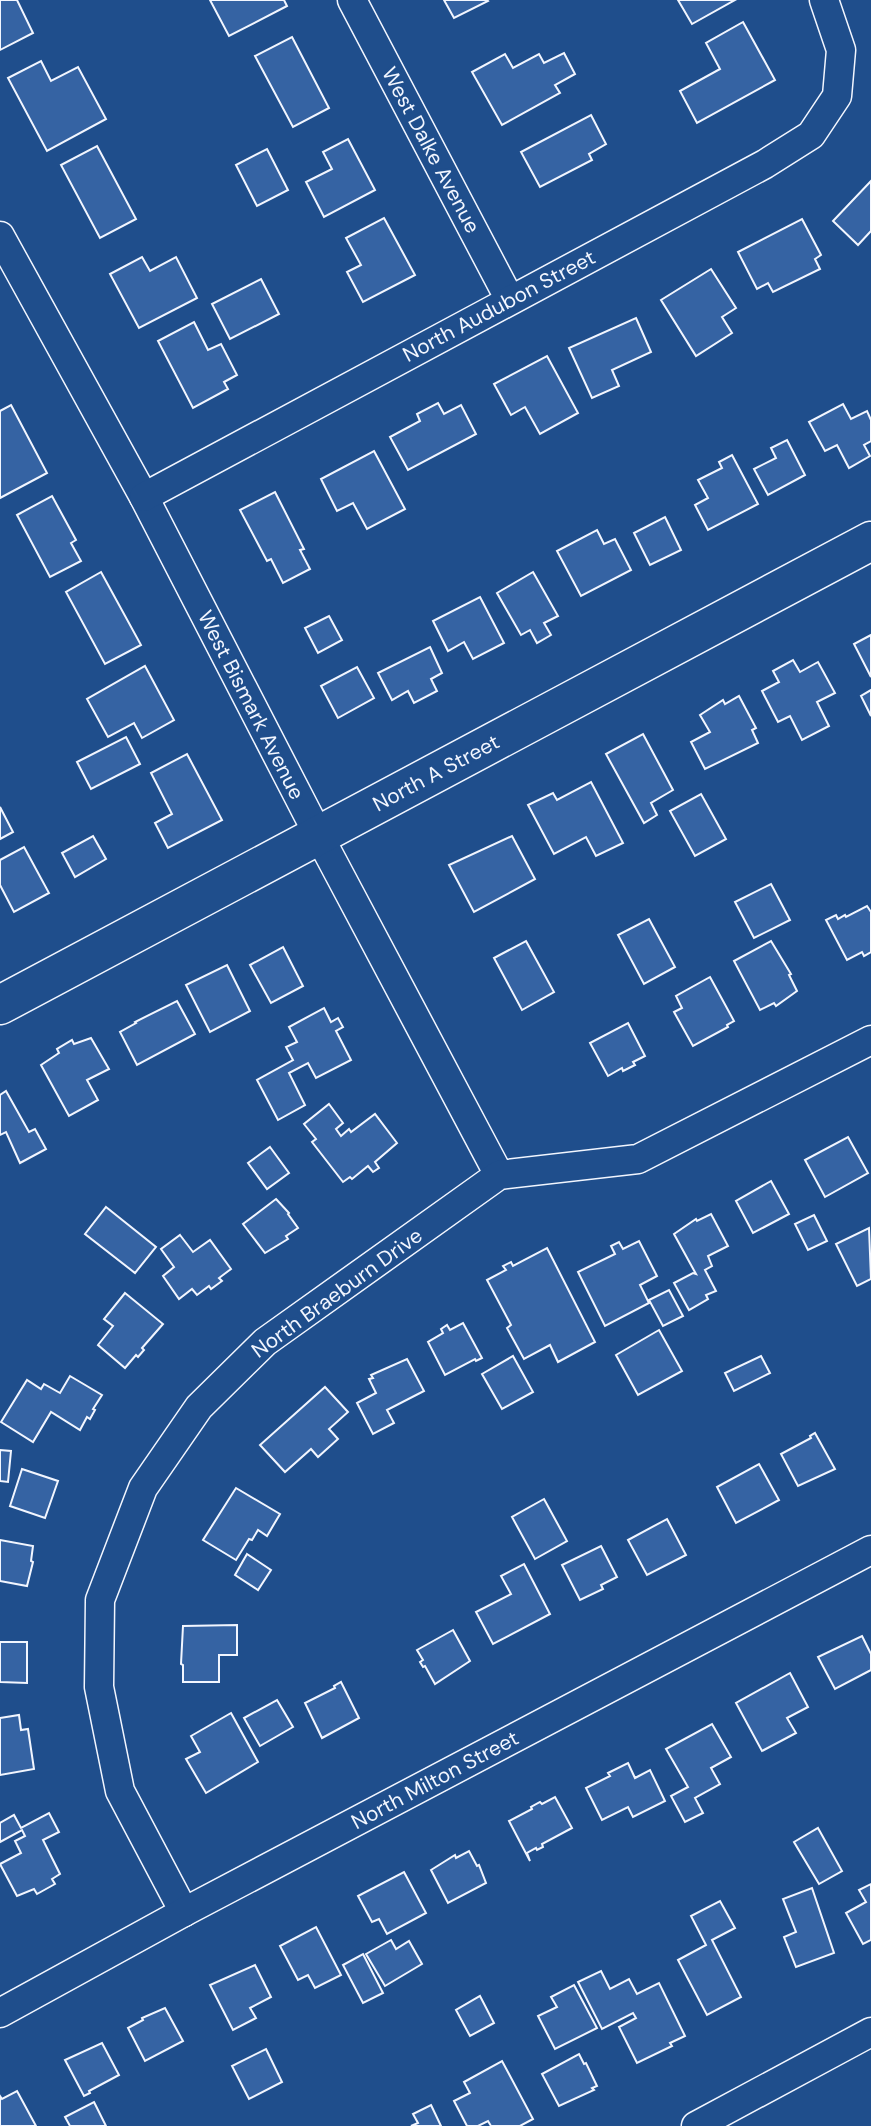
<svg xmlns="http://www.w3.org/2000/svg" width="871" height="2126" font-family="'DM Sans',sans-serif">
  <rect width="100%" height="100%" fill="#1f4e8c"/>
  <g fill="#3563a3" stroke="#f2f6ff" stroke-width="2">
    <path d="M0,0H17L33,33L0,50Z"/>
    <path d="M210,0H284L287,6L229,36Z"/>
    <path d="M444,0H487L488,1L454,18Z"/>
    <path d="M678,0H735L692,24Z"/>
    <path d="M743,22L775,80L697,123L680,91L720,69L706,43Z"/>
    <path d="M292,37L329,108L293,127L255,56Z"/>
    <path d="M564,53L575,74L555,85L560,93L502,125L472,72L505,54L513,68L539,54L544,63Z"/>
    <path d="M41,61L51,81L78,67L106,119L47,151L8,78Z"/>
    <path d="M591,115L606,144L589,154L592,160L540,187L521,152Z"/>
    <path d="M348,139L375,190L324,217L306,182L332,169L323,152Z"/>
    <path d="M97,146L136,219L100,238L61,165Z"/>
    <path d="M267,149L288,190L257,206L236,165Z"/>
    <path d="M871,181V231L858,245L833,221Z"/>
    <path d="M384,218L415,275L363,302L347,272L361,265L346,238Z"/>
    <path d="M802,219L821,255L815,259L820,269L773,292L768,283L757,289L738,252Z"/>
    <path d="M142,257L150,271L176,257L197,298L139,328L110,274Z"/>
    <path d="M711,269L736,308L722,317L732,333L696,356L661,300Z"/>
    <path d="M261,279L279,314L230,339L212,304Z"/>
    <path d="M636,318L651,352L612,370L619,386L592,398L569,348Z"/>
    <path d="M194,322L208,350L221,344L237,375L224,382L228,389L193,408L158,341Z"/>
    <path d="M547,356L578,413L540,434L525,407L511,415L494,384Z"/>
    <path d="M438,403L444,414L461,405L476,434L408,470L390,437L420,421L417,414Z"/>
    <path d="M843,404L851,419L867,411L871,420V441L864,445L870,456L849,468L837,445L825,451L809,422Z"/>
    <path d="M11,405L47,473L0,498V411Z"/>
    <path d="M787,440L805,475L768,495L754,469L776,458L771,448Z"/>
    <path d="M374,451L405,509L367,529L353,503L337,511L321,479Z"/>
    <path d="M732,455L758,504L708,530L695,505L708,498L698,480L722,468L719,462Z"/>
    <path d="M275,492L304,549L300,550L310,569L283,583L271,559L267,561L240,510Z"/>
    <path d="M52,496L76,540L71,543L81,561L50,577L17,515Z"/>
    <path d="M665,517L681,550L650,565L634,533Z"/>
    <path d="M597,530L604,544L615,539L631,570L581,596L557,551Z"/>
    <path d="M101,572L141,645L105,664L66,592Z"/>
    <path d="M533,572L558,616L544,623L551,635L537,643L530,630L521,635L497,593Z"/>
    <path d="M480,597L504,643L473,659L464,642L448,651L433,621Z"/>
    <path d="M329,616L342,640L318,653L305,628Z"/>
    <path d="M871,635V677L854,644Z"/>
    <path d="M430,647L442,673L431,679L437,691L414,703L408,691L392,700L378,673Z"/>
    <path d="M793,660L800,672L818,662L835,693L817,702L829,726L802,740L790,716L778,722L762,691L779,682L773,671Z"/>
    <path d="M145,666L174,720L142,738L134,723L108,737L87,699Z"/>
    <path d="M357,667L374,698L338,718L321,686Z"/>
    <path d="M871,690V716L861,696Z"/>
    <path d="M739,696L756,728L752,730L758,743L705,769L691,742L710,732L700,715L723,700L725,704Z"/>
    <path d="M643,734L673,790L651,803L657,815L644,823L606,754Z"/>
    <path d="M126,737L140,764L91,789L77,762Z"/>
    <path d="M187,754L222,820L168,848L155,823L172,814L151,773Z"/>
    <path d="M591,782L623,843L596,856L586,837L554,854L528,805L553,793L557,800Z"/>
    <path d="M701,794L726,839L695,856L670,811Z"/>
    <path d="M0,807L13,832L0,839Z"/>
    <path d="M93,836L106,859L75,877L62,853Z"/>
    <path d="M512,836L535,879L474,912L449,865Z"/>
    <path d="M24,847L49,893L14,912L0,885V860Z"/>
    <path d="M771,884L790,920L754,938L735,902Z"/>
    <path d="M867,906L871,912V952L864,956L862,952L847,960L826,920L836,915L838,919L845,915L846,917Z"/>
    <path d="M649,919L675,967L644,984L618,935Z"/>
    <path d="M526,941L554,992L522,1010L494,958Z"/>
    <path d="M771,941L791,974L789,975L797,991L776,1006L774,1003L760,1010L734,961Z"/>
    <path d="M283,947L303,986L271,1003L250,965Z"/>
    <path d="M227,965L250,1011L210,1032L186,985Z"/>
    <path d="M710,977L734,1021L727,1025L728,1027L693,1046L674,1012L682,1008L676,996Z"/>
    <path d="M177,1001L195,1034L137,1065L120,1032L136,1023L135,1022Z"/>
    <path d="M324,1008L331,1022L338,1018L343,1027L336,1031L351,1060L316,1078L308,1063L289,1073L305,1105L278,1120L257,1080L293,1060L286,1047L297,1042L289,1027Z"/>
    <path d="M628,1023L645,1056L633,1062L635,1065L623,1071L622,1068L608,1076L590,1043Z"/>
    <path d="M91,1038L109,1069L87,1080L98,1100L69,1116L41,1065L59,1053L57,1049L72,1040L74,1044Z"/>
    <path d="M6,1091L29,1132L35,1129L46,1149L20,1163L6,1132L0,1135V1095Z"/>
    <path d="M329,1104L343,1123L336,1129L341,1136L349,1129L351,1132L375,1114L397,1143L375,1162L379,1168L373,1172L368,1166L352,1179L350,1177L343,1182L312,1142L316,1139L304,1124Z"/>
    <path d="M848,1137L868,1173L825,1197L805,1160Z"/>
    <path d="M270,1147L289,1173L267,1189L248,1163Z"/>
    <path d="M771,1181L789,1214L753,1233L736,1201Z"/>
    <path d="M276,1199L289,1213L288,1214L298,1228L286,1236L288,1239L265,1253L243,1224Z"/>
    <path d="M106,1207L156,1247L135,1273L85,1234Z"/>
    <path d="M711,1214L728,1246L708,1256L712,1266L705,1270L716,1291L706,1295L708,1299L689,1310L674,1283L693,1273L696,1274L674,1234L696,1219L697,1221Z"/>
    <path d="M814,1215L827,1241L808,1250L795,1224Z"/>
    <path d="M869,1228L871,1279L857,1286L836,1244Z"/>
    <path d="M180,1235L193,1252L210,1240L231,1269L219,1278L222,1281L211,1289L209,1286L197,1295L192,1289L179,1299L163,1276L174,1267L161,1249Z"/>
    <path d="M639,1241L657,1276L640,1285L649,1303L605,1326L578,1272L615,1254L611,1246L619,1242L623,1249Z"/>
    <path d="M547,1248L595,1342L558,1362L550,1345L524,1359L507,1328L511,1325L487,1280L506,1270L503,1266L511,1262L513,1266Z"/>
    <path d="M669,1290L683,1316L663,1326L649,1300Z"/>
    <path d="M125,1293L163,1324L142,1348L144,1350L138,1357L136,1355L125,1368L98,1345L113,1326L104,1319Z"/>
    <path d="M463,1323L482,1358L476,1361L475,1359L445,1375L428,1342L443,1333L441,1329L447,1325L450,1330Z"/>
    <path d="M659,1330L682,1371L638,1395L616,1355Z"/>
    <path d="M513,1356L533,1392L502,1409L482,1374Z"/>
    <path d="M761,1356L770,1373L734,1391L725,1373Z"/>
    <path d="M407,1359L424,1391L387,1410L394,1423L373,1434L357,1403L376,1393L369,1379L373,1378L371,1375Z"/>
    <path d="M70,1376L102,1395L93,1409L95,1410L90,1419L87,1417L80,1430L51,1412L33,1442L1,1422L27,1380L41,1389L44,1384L60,1393Z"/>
    <path d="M325,1387L348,1412L329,1429L338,1439L318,1457L311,1449L285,1472L260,1445Z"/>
    <path d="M815,1433L835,1469L798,1486L781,1454L811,1438L810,1436Z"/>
    <path d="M0,1450L11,1451L8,1482L0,1481Z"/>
    <path d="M759,1464L779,1500L736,1523L717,1487Z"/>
    <path d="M22,1469L58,1481L45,1518L10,1506Z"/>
    <path d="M236,1488L280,1514L267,1536L258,1530L252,1540L249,1539L236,1560L203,1540Z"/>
    <path d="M544,1499L567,1541L535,1559L512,1517Z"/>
    <path d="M667,1519L686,1555L647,1575L628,1540Z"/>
    <path d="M0,1540L33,1546L31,1561L33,1562L27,1586L0,1581Z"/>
    <path d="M601,1546L617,1577L601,1585L603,1589L580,1600L562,1565Z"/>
    <path d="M247,1554L271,1570L258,1590L235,1575Z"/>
    <path d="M524,1564L550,1614L493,1644L476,1612L511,1594L501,1576Z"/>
    <path d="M237,1625V1655H219V1682H183V1665L181,1664L183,1626Z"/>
    <path d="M453,1630L470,1661L435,1684L425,1666L423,1667L420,1662L423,1660L417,1650Z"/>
    <path d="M862,1636L871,1654V1670L835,1689L818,1657Z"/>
    <path d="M0,1642H27V1683L0,1682Z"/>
    <path d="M790,1673L808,1707L787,1718L796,1733L762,1751L736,1703Z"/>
    <path d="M341,1682L359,1718L322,1738L305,1703L335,1688L334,1686Z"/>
    <path d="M277,1700L293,1727L260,1746L244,1718Z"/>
    <path d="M231,1713L258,1762L206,1793L186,1759L200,1752L191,1736Z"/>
    <path d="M19,1715L21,1730L28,1729L34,1769L0,1775V1718Z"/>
    <path d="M712,1724L731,1757L711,1768L720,1784L695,1798L703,1813L685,1822L671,1796L688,1787L666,1749Z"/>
    <path d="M628,1763L635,1778L650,1770L665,1801L633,1817L628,1807L602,1820L586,1788L610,1776L608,1773Z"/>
    <path d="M555,1797L572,1828L542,1844L543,1847L537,1850L536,1848L527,1853L530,1861L509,1821L532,1809L531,1807L540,1802L542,1804Z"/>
    <path d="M49,1813L59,1832L43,1840L60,1874L52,1879L55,1884L37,1894L34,1889L17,1896L0,1864L21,1853L15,1841L25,1836L22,1830L0,1842V1823L14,1815L21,1828Z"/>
    <path d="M818,1828L842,1871L819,1884L794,1842Z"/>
    <path d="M469,1851L477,1866L479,1865L486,1883L448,1903L431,1870L455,1855L456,1858Z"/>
    <path d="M404,1872L426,1913L387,1934L379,1919L372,1922L358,1896Z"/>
    <path d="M871,1884V1940L863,1944L846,1913L866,1902L859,1890Z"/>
    <path d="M812,1888L834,1953L796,1967L784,1937L796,1932L783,1899Z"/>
    <path d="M720,1901L735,1928L712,1940L741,1997L707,2015L678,1960L706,1945L691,1916Z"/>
    <path d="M316,1927L341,1975L315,1988L308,1975L298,1980L280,1946Z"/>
    <path d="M391,1940L396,1949L409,1941L422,1964L385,1986L366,1954Z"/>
    <path d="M363,1954L383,1993L363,2003L343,1965Z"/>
    <path d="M255,1965L271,1997L250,2008L256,2018L233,2030L210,1985Z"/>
    <path d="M601,1971L610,1989L629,1979L637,1994L659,1983L685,2036L670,2043L672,2046L637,2063L619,2027L636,2018L633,2013L602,2029L578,1982Z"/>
    <path d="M574,1985L597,2028L555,2049L538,2016L557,2007L551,1997Z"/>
    <path d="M480,1996L494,2023L470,2036L456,2010Z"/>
    <path d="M165,2008L183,2041L145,2061L128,2028L143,2020L142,2018Z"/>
    <path d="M102,2043L119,2075L89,2091L90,2093L84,2096L65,2060Z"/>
    <path d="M266,2049L282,2082L249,2099L232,2066Z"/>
    <path d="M579,2054L584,2064L586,2063L597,2086L592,2088L594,2090L559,2106L542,2074Z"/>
    <path d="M502,2061L533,2119L520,2126H491L488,2121L478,2126H467L454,2101L470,2093L464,2082Z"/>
    <path d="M17,2091L36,2126H0V2096L2,2099Z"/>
    <path d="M94,2102L106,2126H70L65,2117Z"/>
    <path d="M431,2105L441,2126H411L418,2123L413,2114Z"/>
  </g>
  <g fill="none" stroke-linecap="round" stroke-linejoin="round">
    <g stroke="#f2f6ff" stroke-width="31">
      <g id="street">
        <path d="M352,0L510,300"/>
        <path d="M0,236L144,497L319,836L499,1175"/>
        <path d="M144,497L765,164L811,135L837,96L841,50L824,0"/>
        <path d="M184,1912L120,1791L99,1687L100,1600L143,1488L199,1407L265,1342L499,1175L638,1159L871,1040"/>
        <path d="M0,2013L184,1912L871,1550"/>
        <path d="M696,2126L871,2032"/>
      </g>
    </g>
    <g stroke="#f2f6ff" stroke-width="41">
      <path id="secondary" d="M0,1005L871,541"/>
    </g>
    <use href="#street" stroke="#1f4e8c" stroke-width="28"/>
    <use href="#secondary" stroke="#1f4e8c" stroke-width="38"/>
  </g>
  <g text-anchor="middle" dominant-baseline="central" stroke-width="5" stroke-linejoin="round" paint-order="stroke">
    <g font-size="21" fill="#f2f6ff" stroke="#1f4e8c">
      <text transform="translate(431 150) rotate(62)">West Dalke Avenue</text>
      <text transform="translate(499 306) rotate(-28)">North Audubon Street</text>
      <text transform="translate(251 705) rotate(63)">West Bismark Avenue</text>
      <text transform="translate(436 773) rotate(-28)">North A Street</text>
      <text transform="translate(337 1293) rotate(-36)">North Braeburn Drive</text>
      <text transform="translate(435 1780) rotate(-28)">North Milton Street</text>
    </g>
  </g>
</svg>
